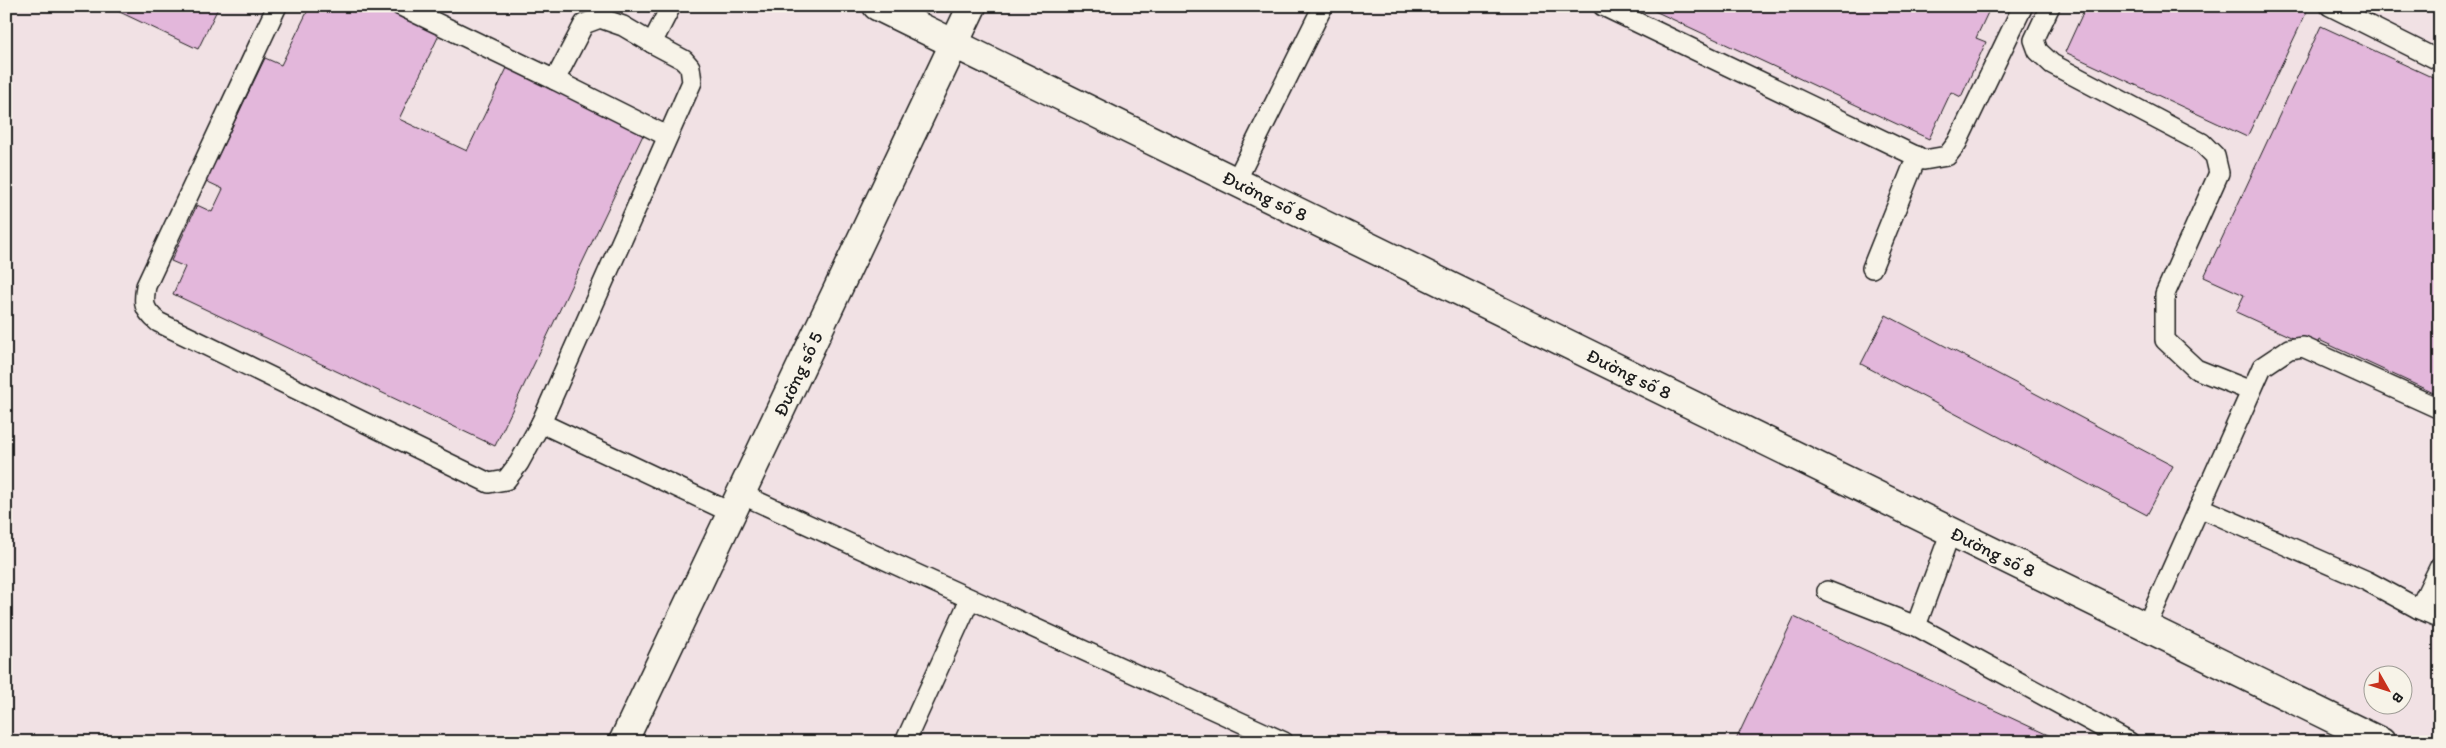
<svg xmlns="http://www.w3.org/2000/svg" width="2446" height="748" font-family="Itim,sans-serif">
  <rect width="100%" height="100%" fill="#f7f3e8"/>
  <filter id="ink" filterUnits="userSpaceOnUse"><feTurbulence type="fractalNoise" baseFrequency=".02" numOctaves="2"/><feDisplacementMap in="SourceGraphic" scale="10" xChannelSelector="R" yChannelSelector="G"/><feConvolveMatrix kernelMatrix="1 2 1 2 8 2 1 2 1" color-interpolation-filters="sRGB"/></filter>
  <g filter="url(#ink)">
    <path fill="#f1e1e4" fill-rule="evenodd" d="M6,6H2440V742H6ZM2374,676H2404V706H2374Z"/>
    <g fill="#e3b7db" stroke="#1c1c1c">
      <path d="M107,6H219L198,49Z"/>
      <path d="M310,6H384L440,33L399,119L467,151L507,68L644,133L495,446L173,294L185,267L171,261L197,205L212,212L223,189L206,181L265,58L281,65Z"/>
      <path d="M1644,6H1991L1976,38L1986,42L1961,97L1951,92L1929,139Z"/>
      <path d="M2086,6H2302L2308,9L2247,137L2065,52Z"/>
      <path d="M2321,26L2440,81V396L2319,340L2315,348L2236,312L2244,295L2204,277Z"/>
      <path d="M1886,315L2173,466L2147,515L1861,364Z"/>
      <path d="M1794,617L2063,742H1735Z"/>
    </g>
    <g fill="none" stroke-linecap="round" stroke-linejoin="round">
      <g stroke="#1c1c1c" stroke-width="22">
        <g id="lane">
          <path d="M277,6L146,286C143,304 143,309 158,322L489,483L506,480L519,463L541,423L692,82L690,67L684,60L652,43L671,6"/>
          <path d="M401,6L555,80L584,24L600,18L623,26L652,43"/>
          <path d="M1603,6L1924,160L1947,156L1957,143L2023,6"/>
          <path d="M2050,6L2034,40L2038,51L2052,64L2202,143L2215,156L2219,173L2165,294V340L2196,369L2251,391"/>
          <path d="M2330,6L2440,61"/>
          <path d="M555,80L667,136"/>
          <path d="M1236,181L1323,6"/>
          <path d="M1872,268L1917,156"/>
          <path d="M541,423L732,513"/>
          <path d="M741,494L1284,742"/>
          <path d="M2199,507L2367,581L2419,609L2440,566"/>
          <path d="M1827,591L1916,626L2129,742"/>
          <path d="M2419,609L2440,618"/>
          <path d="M1916,626L1951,531"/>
          <path d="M2146,627L2262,367L2289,349L2303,347L2440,409"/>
          <path d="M905,742L970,599"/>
        </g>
      </g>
      <g stroke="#1c1c1c" stroke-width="31">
        <g id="street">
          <path d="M877,6L2381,742"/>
          <path d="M623,742L972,6"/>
        </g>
      </g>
      <use href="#lane" stroke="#f7f3e8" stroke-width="19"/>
      <use href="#street" stroke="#f7f3e8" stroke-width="28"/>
    </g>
  </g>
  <g text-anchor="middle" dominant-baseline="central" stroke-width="5" stroke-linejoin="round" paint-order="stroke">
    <g font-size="19" fill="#1c1c1c" stroke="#f7f3e8">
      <text transform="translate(1265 196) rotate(26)">Đường số 8</text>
      <text transform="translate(798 374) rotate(-65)">Đường số 5</text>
      <text transform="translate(1629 374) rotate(26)">Đường số 8</text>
      <text transform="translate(1993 552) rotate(26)">Đường số 8</text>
    </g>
  </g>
  <rect width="2446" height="748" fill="none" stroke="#f7f3e8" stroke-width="25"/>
  <rect x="12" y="12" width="2421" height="723" fill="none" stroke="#1c1c1c" stroke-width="2" filter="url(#ink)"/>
  <g transform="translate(2388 690) rotate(129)"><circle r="24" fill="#f7f3e8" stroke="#9f9d96"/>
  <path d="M0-4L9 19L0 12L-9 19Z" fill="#c8321e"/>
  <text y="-8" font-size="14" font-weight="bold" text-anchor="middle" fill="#1c1c1c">B</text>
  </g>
</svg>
